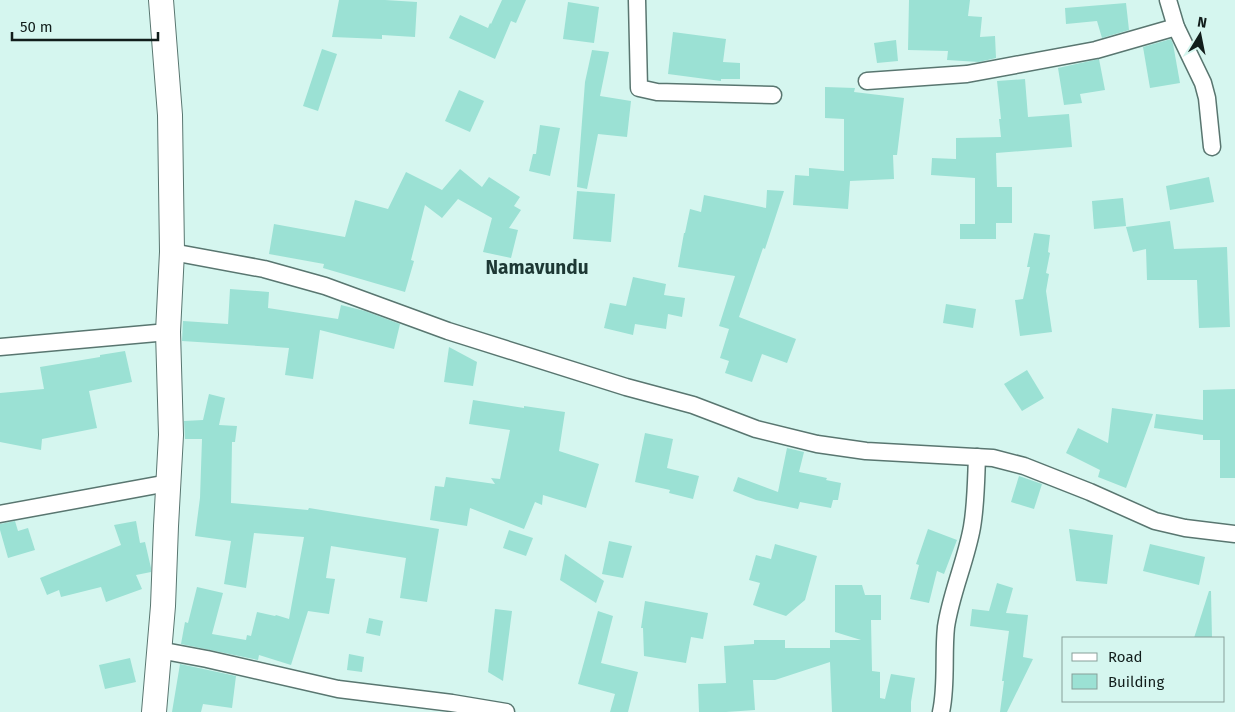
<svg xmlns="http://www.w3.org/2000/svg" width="1235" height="712" font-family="'Fira Sans',sans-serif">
  <rect width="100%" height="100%" fill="#d5f6ef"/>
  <g fill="#9be1d4">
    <path d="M339,0H385L417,2L415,37L382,35V39L332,37Z"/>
    <path d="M502,0H526L516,23L511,21L495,59L449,38L460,15L488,28L490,23L491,24Z"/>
    <path d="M909,0H970L968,16L982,17L980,37L995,36L996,58L979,62L947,60L948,51L908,50Z"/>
    <path d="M568,2L599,7L594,43L563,39Z"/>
    <path d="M1126,3L1129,30L1102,38L1097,21L1066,24L1065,8Z"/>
    <path d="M673,32L726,39L723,62L740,63V79H721V81L668,74Z"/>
    <path d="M1171,39L1173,44L1180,83L1150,88L1143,47Z"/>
    <path d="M896,40L898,61L877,63L874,43Z"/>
    <path d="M322,49L337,54L318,111L303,106Z"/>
    <path d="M592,50L609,52L600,96L631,101L627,137L598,134L587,189L577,187L585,82Z"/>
    <path d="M1099,59L1105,90L1080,94L1082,103L1064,105L1058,68Z"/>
    <path d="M1025,79L1028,117L1069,114L1072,147L996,153L997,187H1012V223H996V239H960V224H975V178L931,175L932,158L956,159V138L1001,137L999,119H1001L997,81Z"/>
    <path d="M825,87L855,88L854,92L904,98L897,155H893L894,179L850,181L848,209L793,205L795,175L809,176V168L844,171V119L825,118Z"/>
    <path d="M459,90L484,101L470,132L445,121Z"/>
    <path d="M540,125L560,128L550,176L529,171L533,154H536Z"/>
    <path d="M460,169L482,187L489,177L520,197L514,206L521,210L509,228L518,230L511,258L483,252L492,218L458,199L442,218L425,205L411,260L414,261L405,292L323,268L324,264L269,254L274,224L345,237L355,200L388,209L406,172L442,190Z"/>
    <path d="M1209,177L1214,202L1170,210L1166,186Z"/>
    <path d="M767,190L784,191L765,249L763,248L739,317L796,339L787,363L762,354L752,382L725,373L729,361L720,358L729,329L719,326L735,276L678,267L684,233H685L690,209L701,212L704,195L766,208Z"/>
    <path d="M577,191L615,194L611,242L573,239Z"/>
    <path d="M1123,198L1126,226L1094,229L1092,201Z"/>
    <path d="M1170,221L1174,249L1227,247L1230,327L1199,328L1197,280H1147L1146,249L1133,252L1126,227Z"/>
    <path d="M1034,233L1050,235L1048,252L1050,253L1046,273L1049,274L1046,291L1052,332L1020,336L1015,300L1023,299L1030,267H1027Z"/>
    <path d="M633,277L666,284L664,295L685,298L682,317L668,314L666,329L635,324L633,335L604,328L610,303L626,306Z"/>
    <path d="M230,289L269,292L268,308L338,319L341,305L365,311L400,324L394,349L320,330L313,379L285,375L289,348L182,341L183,321L228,324Z"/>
    <path d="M946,304L976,309L973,328L943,323Z"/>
    <path d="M449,347L477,362L473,386L444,382Z"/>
    <path d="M125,351L132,382L89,391L97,428L42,439L41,450L0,442V393L44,389L40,367L100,357V355Z"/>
    <path d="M1027,370L1044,398L1022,411L1004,384Z"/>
    <path d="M1235,389V478H1220V440H1203V435L1154,428L1156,414L1203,420V390Z"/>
    <path d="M209,394L225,398L219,425L237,426L235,442H232L231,503L308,510L309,508L439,529L427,602L400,598L406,558L331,546L326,578L335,579L329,614L308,611L291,665L259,655L258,660L181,644L185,622L188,623L197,587L223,593L212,634L246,640L247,635L251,636L257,612L275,616L276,615L289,619L304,537L254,533L246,588L224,584L231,541L195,536L200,498L202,439H185L184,421L203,420Z"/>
    <path d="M473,400L524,408V406L565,412L559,451L599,464L586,508L543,495L542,505L535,502L524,529L470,508L467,526L430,520L435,486L444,487L446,477L495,484L491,478L500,479L510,430L469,424Z"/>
    <path d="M1112,408L1153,414L1126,488L1098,477L1100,470L1066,453L1078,428L1108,443Z"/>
    <path d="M645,433L673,439L667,468L699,476L693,499L669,493L670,490L635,482Z"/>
    <path d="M787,448L804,452L799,472L827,478L826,480L841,483L838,500H833L831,508L800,502L798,509L756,500L733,491L738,477L778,492Z"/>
    <path d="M1019,476L1042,484L1034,509L1011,502Z"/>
    <path d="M15,521L18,531L28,528L35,550L8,558L0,530V524Z"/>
    <path d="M136,521L140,543L145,542L151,568V572L136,575L142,589L106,602L101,587L61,597L59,590L47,595L40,578L121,545L114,525Z"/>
    <path d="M928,529L957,540L944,574L937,571L929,603L910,599L919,565L916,564Z"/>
    <path d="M1069,529L1113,535L1107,584L1076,581Z"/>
    <path d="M509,530L533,538L526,556L503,548Z"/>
    <path d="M609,541L632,546L623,578L602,574Z"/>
    <path d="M775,544L817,556L805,600L786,616L753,605L760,583L749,580L756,555L771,559Z"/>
    <path d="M1150,544L1205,557L1199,585L1143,571Z"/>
    <path d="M565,554L604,581L596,603L560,580Z"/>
    <path d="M997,583L1013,588L1006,613L1028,615L1023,657L1033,659L1007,712H1000L1004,681H1002L1009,631L970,626L972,609L989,611Z"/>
    <path d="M835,585H862L865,595H881V620H871L872,671L880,672V698L885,699L891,674L915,678L911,702V712H832L830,662L775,680H753L755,710L726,712H699L698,684L726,683L724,646L754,644V640H785V648H830V640H861L835,632Z"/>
    <path d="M1209,591H1211L1212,638H1194Z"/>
    <path d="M645,601L708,613L703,639L691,637L686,663L644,656L643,628H641Z"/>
    <path d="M495,609L512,611L503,681L488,672Z"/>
    <path d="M598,611L613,616L601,663L638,672L628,712H610L615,694L578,684Z"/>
    <path d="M369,618L383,621L380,636L366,633Z"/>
    <path d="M349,654L364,657L362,672L347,670Z"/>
    <path d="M130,658L136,682L105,689L99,665Z"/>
    <path d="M180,664L236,676L232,708L203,704L201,712H172Z"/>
  </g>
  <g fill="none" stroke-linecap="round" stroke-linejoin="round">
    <g stroke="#597670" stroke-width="19">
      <g id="street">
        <path d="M637,0L639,88L657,92L773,95"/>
        <path d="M1168,0L1176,27L1203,83L1207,98L1212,147"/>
        <path d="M867,81L967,74L1096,50L1176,27"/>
        <path d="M172,252L264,269L325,286L448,331L626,387L693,405L756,429L817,444L866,451L993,458L1024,466L1090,492L1155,521L1185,528L1235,534"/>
        <path d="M0,347L168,332"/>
        <path d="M0,514L168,483"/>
        <path d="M159,650L207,659L338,689L452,703L506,712"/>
        <path d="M941,712C947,685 943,655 946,627C951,593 966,561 972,527C976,504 976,480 977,457"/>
      </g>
    </g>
    <g stroke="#597670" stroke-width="26">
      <path id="secondary" d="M154,712L163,606L166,526L171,435L168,332L172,252L170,115L161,0"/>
    </g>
    <use href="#street" stroke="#fff" stroke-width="16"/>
    <use href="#secondary" stroke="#fff" stroke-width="24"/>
  </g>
  <g text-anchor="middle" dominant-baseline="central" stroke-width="4" stroke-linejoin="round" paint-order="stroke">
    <g font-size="19" font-weight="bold" fill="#1d3834" stroke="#d5f6ef">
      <text x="537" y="267">Namavundu</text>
    </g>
  </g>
  <rect x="1062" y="637" width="162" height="65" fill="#d5f6ef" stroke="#879f9a"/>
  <rect x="1072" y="653" width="25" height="8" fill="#ffffff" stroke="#879f9a"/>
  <text x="1108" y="662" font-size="15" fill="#111d1b">Road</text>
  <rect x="1072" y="674" width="25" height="15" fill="#9be1d4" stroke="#879f9a"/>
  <text x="1108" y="687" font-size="15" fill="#111d1b">Building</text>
  <g transform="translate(1200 35) rotate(10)" stroke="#d5f6ef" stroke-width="4" paint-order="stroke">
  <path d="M0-4L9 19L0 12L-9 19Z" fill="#111d1b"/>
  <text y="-8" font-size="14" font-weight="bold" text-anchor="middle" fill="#111d1b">N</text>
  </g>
  <path d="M12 32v8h146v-8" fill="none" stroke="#111d1b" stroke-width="2.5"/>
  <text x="20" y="32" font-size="15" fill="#111d1b" stroke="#d5f6ef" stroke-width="4" paint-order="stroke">50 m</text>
</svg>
